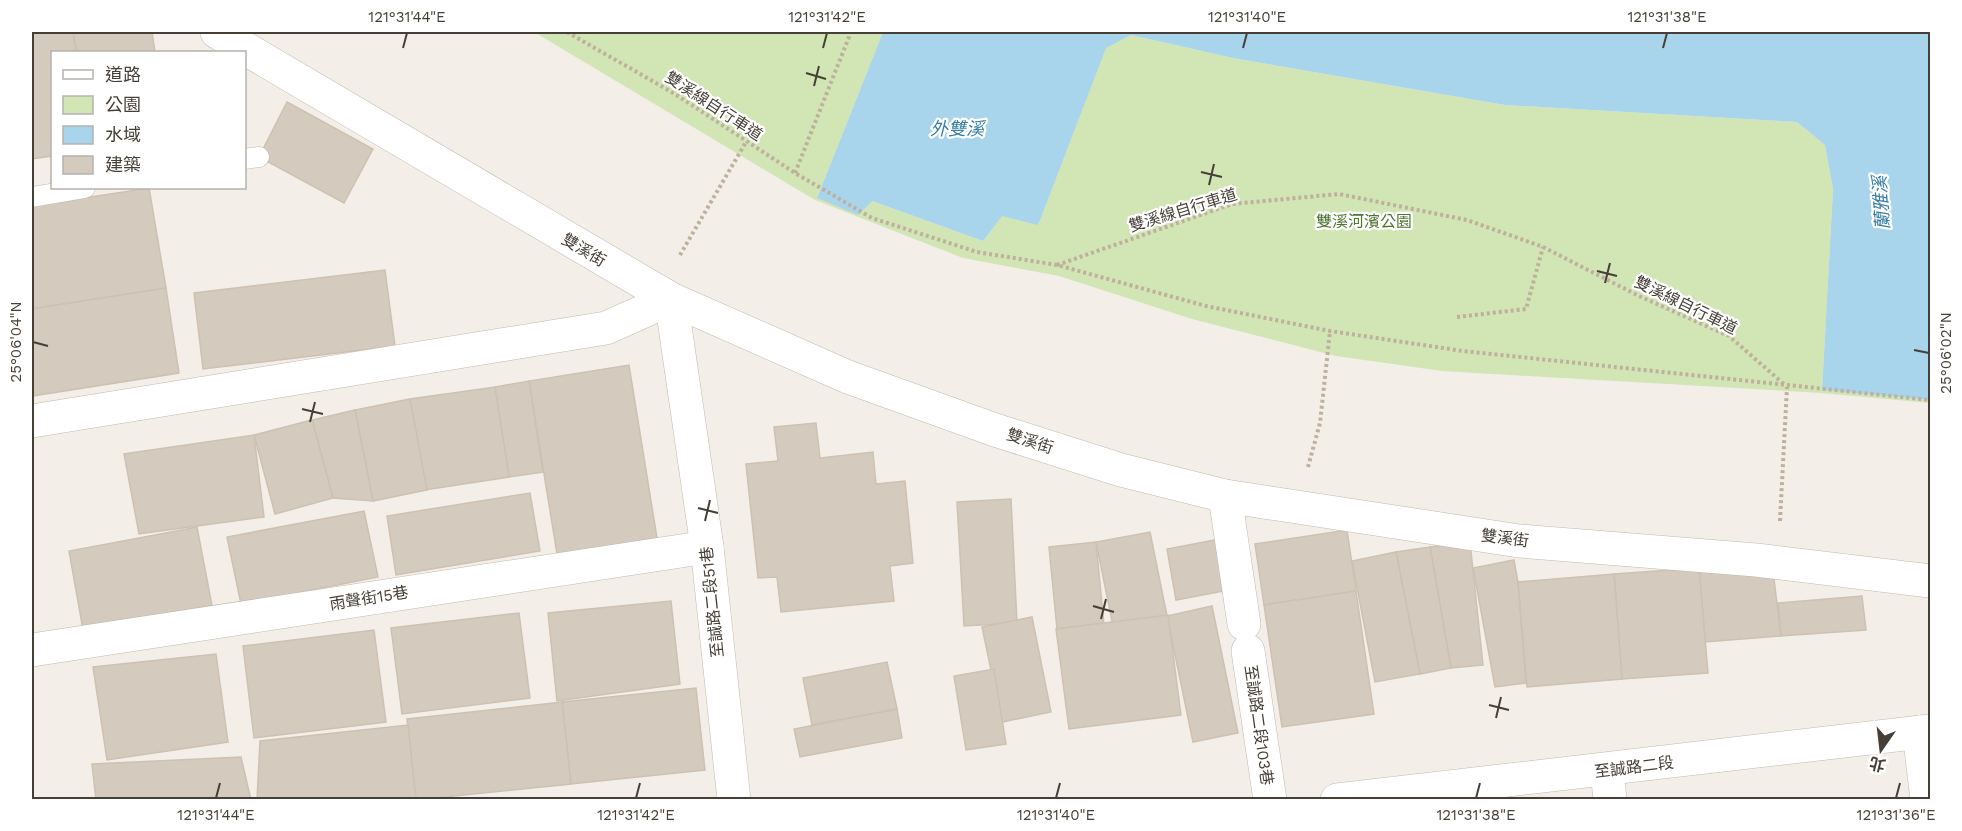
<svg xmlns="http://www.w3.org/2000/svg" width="1962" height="831" font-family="'Work Sans','Noto Sans TC',sans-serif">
  <rect width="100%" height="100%" fill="#f3efe8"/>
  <path fill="#d2e5b4" d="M534,32H883L817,198L872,201L983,241L1095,70L1106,47L1131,35L1233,58L1505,105L1797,122L1825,145L1833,189L1822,390L1930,400V403L1821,393L1442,371L1336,356L1192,319L1059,276L963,258L815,200Z"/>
  <path fill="#a9d5ec" d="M883,32H1930V400L1822,390L1833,189L1825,145L1797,122L1505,105L1233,58L1131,35L1106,48L1038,225L1002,216L983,241L872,201L858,215L817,198Z"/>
  <g fill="#d4cabe" stroke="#cec1b2" stroke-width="1.5">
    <path d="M32,32H73L76,52H52V156L32,159Z"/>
    <path d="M73,32H152L155,52H77Z"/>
    <path d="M287,102L373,149L344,203L259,157Z"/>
    <path d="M149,188L166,288L32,309V206Z"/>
    <path d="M385,270L395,346L203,369L194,293Z"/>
    <path d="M166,288L179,373L32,396V309Z"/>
    <path d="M629,365L657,538L557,554L529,381Z"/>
    <path d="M529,381L543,472L509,477L495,387Z"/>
    <path d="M495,387L509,477L425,490L410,399Z"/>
    <path d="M410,399L427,490L373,501L355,410Z"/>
    <path d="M355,410L373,501L333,498L312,420Z"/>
    <path d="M312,420L333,498L275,514L254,435Z"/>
    <path d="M816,423L820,458L873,452L876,484L905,481L913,563L890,566L894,601L781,612L777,577L758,578L746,464L778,461L774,427Z"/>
    <path d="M254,435L264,517L139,534L124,454Z"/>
    <path d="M530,493L540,551L396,575L387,516Z"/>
    <path d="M1011,499L1017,623L964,626L957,502Z"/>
    <path d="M364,511L378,577L241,604L227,537Z"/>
    <path d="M197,527L213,611L84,635L69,551Z"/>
    <path d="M1347,530L1356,591L1264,605L1255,544Z"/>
    <path d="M1150,532L1167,616L1113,626L1096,542Z"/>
    <path d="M1215,540L1224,591L1176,600L1167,549Z"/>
    <path d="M1096,542L1104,625L1057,629L1049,547Z"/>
    <path d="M1470,542L1483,665L1451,668L1430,547Z"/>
    <path d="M1430,547L1451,668L1420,674L1396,552Z"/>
    <path d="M1396,552L1420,674L1375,682L1352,561Z"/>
    <path d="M1514,560L1518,582L1526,683L1495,687L1473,568Z"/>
    <path d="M1699,568L1773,571L1781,636L1705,642Z"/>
    <path d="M1699,568L1708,673L1622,679L1614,574Z"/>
    <path d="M1614,574L1622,679L1527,687L1518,582Z"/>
    <path d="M1356,591L1374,714L1282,727L1264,605Z"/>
    <path d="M1862,596L1866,630L1781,636L1778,603Z"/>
    <path d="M671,601L680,684L557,701L548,613Z"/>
    <path d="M1212,606L1238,733L1193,742L1167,616Z"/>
    <path d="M519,613L530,698L402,714L391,628Z"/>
    <path d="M1168,615L1181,715L1069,729L1056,629Z"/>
    <path d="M1032,617L1051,712L1002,722L982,627Z"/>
    <path d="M374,630L386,722L254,738L243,646Z"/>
    <path d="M216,654L228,742L107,760L93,667Z"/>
    <path d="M887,662L897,709L812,725L803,678Z"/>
    <path d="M994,669L1006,744L966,750L954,676Z"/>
    <path d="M696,688L705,770L571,784L562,702Z"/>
    <path d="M562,702L571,784L416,800L407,719Z"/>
    <path d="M897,709L902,738L800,757L794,729Z"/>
    <path d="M408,725L416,800H257L260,741Z"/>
    <path d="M241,757L251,800H96L92,764Z"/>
  </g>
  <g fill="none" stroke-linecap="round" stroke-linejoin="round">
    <g stroke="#c1b9ae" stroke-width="21">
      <g id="service">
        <path d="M244,159L259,157"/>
        <path d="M32,197L85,188"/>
      </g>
    </g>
    <g stroke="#c1b9ae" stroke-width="34">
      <g id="minor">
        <path d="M217,32L671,299L848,377L995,430L1121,470L1225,496L1519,541L1756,560L1930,581"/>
        <path d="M32,421L606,328L671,299L707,547L734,800"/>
        <path d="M1225,496L1244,624"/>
        <path d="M32,650L707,547"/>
        <path d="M1248,651L1270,800"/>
        <path d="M1919,732L1927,800"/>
        <path d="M1607,770L1610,800"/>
        <path d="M1337,800L1930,731"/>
      </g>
    </g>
    <g stroke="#bfb09d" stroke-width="4" stroke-dasharray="3 3" stroke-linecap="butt">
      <path d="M567,32L675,94L795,173L872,218L977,252L1057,265L1206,306L1330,331L1463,351L1930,400"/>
      <path d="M795,173L851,32"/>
      <path d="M680,255L746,142"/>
      <path d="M1057,265L1232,204L1339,194L1467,220L1543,247L1639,296L1729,336L1786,386"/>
      <path d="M1457,317L1526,309L1543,247"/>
      <path d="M1308,467L1320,423L1330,331"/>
      <path d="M1780,521L1787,387"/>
    </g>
    <use href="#service" stroke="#fff" stroke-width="20"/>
    <use href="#minor" stroke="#fff" stroke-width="33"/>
  </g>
  <path fill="none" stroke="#463f37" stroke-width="2" d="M403,48L407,33M823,48L827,33M1243,48L1247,33M1663,48L1667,33M806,73L826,79M814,86L819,66M1201,172L1222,177M1209,185L1214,164M1597,271L1617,276M1605,283L1610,263M33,342L48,346M1914,350L1929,353M302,409L323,414M310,422L315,402M698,508L718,513M705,521L710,500M1093,606L1114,612M1101,619L1106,599M1489,705L1509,710M1496,718L1501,697M216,798L220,783M636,798L640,783M1056,798L1060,783M1476,798L1480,783M1896,798L1900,783"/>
  <g text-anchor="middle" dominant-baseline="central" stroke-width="4.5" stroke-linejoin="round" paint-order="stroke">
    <g font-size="16" fill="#463f37" stroke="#fff">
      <text transform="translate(714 106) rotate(33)">雙溪線自行車道</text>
      <text transform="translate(1183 210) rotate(-17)">雙溪線自行車道</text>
      <text transform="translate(584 250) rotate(31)">雙溪街</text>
      <text transform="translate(1686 305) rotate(26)">雙溪線自行車道</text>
      <text transform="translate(1030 441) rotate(18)">雙溪街</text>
      <text transform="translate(1505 538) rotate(7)">雙溪街</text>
      <text transform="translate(369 598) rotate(-9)">雨聲街15巷</text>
      <text transform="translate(712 602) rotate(-96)">至誠路二段51巷</text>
      <text transform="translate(1259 725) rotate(82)">至誠路二段103巷</text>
      <text transform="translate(1634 767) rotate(-7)">至誠路二段</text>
    </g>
    <g font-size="16" fill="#4e742e" stroke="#fff">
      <text x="1364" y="221">雙溪河濱公園</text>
    </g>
    <g font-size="18" font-style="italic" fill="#357da3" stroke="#fff">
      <text x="957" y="128">外雙溪</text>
      <text transform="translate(1881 203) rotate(-94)">蘭雅溪</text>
    </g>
  </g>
  <rect width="1962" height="831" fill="none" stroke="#ffffff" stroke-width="66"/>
  <rect x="51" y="51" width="195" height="138" fill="#ffffff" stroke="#b5b2af" stroke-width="1.5"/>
  <rect x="63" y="70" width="30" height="9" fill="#ffffff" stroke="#b5b2af" stroke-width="1.5"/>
  <text x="105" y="81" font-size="18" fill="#463f37">道路</text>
  <rect x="63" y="96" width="30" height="18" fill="#d2e5b4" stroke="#b5b2af" stroke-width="1.5"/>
  <text x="105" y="111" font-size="18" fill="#463f37">公園</text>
  <rect x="63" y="126" width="30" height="18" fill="#a9d5ec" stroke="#b5b2af" stroke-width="1.5"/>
  <text x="105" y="141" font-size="18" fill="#463f37">水域</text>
  <rect x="63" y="156" width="30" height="18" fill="#d4cabe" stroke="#b5b2af" stroke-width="1.5"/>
  <text x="105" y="171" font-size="18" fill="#463f37">建築</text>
  <g transform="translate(1881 750) rotate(194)" stroke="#ffffff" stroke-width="4.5" paint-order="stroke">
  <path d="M0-4.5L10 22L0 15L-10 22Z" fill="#463f37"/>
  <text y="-9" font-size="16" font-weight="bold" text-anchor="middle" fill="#463f37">北</text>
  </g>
  <rect x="33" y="33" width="1896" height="765" fill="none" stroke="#463f37" stroke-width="2"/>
  <g font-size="15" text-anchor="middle" fill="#463f37">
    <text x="407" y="22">121°31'44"E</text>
    <text x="827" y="22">121°31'42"E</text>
    <text x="1247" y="22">121°31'40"E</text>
    <text x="1667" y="22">121°31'38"E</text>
    <text transform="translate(16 342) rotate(-90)" y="5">25°06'04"N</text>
    <text transform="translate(1946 353) rotate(-90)" y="5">25°06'02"N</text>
    <text x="216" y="820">121°31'44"E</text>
    <text x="636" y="820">121°31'42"E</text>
    <text x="1056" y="820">121°31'40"E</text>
    <text x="1476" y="820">121°31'38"E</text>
    <text x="1896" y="820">121°31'36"E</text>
  </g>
</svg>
